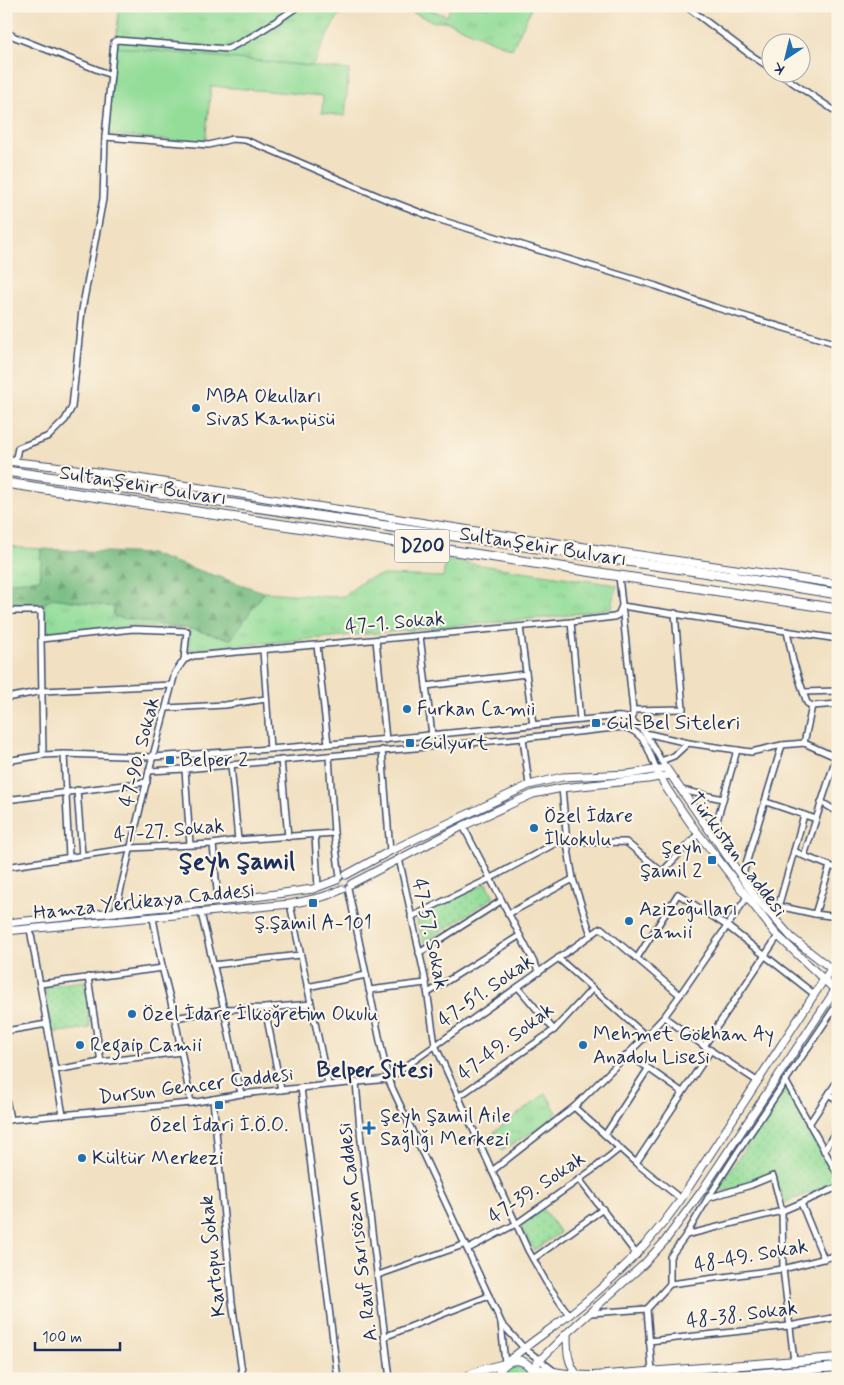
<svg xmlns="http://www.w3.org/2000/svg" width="844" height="1385" font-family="Mynerve,sans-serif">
  <defs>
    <pattern id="grass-tufts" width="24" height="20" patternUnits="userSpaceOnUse" patternTransform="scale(1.25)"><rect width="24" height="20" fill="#93dd99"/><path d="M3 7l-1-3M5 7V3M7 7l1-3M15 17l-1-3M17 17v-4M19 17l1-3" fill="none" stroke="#7ebe86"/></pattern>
    <pattern id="forest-firs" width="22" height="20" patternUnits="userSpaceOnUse" patternTransform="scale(1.25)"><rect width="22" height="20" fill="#76bc81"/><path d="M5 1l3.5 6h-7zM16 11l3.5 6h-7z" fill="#60996d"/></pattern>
    <pattern id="park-dots" width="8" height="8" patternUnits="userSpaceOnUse" patternTransform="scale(1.25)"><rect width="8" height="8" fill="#93dd99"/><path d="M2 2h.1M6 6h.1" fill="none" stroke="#7ebe86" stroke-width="1.8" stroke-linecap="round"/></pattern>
  </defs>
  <rect width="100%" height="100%" fill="#fcf5e5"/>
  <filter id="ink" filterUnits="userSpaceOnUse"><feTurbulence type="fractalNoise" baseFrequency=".02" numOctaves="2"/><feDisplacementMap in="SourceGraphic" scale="10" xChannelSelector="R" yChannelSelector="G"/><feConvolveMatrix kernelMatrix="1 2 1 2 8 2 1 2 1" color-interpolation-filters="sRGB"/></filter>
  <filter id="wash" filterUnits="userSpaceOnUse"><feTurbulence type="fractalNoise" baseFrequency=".0096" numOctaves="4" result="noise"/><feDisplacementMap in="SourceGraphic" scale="20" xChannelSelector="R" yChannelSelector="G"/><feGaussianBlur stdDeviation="1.12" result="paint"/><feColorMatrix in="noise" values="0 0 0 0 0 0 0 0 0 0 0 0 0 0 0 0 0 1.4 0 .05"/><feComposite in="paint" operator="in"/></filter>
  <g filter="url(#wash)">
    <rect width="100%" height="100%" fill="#f1e0c1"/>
    <g fill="url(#grass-tufts)" stroke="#57867c">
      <path d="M119,6H352C330,17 324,47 312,66L116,47Z"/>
      <path d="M386,6H421L447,16L451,6L532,7L512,49L445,21L434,22L407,10Z"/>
      <path d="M6,541C14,551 30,547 41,549V579L6,583Z"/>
      <path d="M446,560L617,585L612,608L554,617L189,650V629L134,626L46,636L44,604L52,598L114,607V616L190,629L231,639L264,592L333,597L344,596L366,579L384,575L443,577Z"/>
      <path d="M546,1093L557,1113L546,1123L502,1151L492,1136L494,1132Z"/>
      <path d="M513,1366C522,1366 527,1370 528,1379H504L507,1370Z"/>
    </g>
    <path fill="url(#forest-firs)" stroke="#487670" d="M41,549L150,554L264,592L231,639L190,629L121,618L113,616L114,607L53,598L44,604H6V583L40,579Z"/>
    <g fill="url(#park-dots)" stroke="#57867c">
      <path d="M487,883L494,897L424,943L416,918Z"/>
      <path d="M85,981L90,1028L51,1033L45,986Z"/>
      <path d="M786,1085L836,1175L835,1183L784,1203L774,1173L730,1190L723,1191L719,1188Z"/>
      <path d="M542,1207L560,1233L534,1250L519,1224Z"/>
    </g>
    <path fill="#93dd99" stroke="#57867c" d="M115,47L349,70L345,116L322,113L323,96L211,86L205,144L107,134Z"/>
  </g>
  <g filter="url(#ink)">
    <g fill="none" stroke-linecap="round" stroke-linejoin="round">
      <g stroke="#3b4a6d" stroke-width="8">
        <g id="street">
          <path d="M686,6L748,53L772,69"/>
          <path d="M6,32L15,37L111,75"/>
          <path d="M777,72L838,113"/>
          <path d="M105,137L209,145L232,139L245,140L273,151L385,199L437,219L656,286L714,307L838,344"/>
          <path d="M15,462L18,448L49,436L65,420L72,407L82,310L103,199L105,137L114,42L117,40L227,49C253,38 276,21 299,6"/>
          <path d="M619,576L633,710L632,724"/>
          <path d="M6,611H41V639L133,629L187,631L184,660L193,656L571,622L614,617L618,615L622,606L838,639"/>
          <path d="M571,622L580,720"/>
          <path d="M520,627L533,725"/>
          <path d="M787,631L793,661L807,703L812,706L804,743"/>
          <path d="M420,636L432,735"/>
          <path d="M41,639L43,755"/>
          <path d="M376,640L386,740"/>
          <path d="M317,645L328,744"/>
          <path d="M263,650L270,749"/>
          <path d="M426,686L526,674"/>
          <path d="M803,692L838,691"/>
          <path d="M6,698L43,691L172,685"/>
          <path d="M812,706L838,704"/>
          <path d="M167,708L225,705L266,699"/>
          <path d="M633,710L683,709L675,613"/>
          <path d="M645,733L688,743L751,752L782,745L804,743L838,758"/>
          <path d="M523,738L529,785"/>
          <path d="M382,750L390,851"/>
          <path d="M64,754L69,857"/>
          <path d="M329,756L334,833L340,877"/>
          <path d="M281,760L288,837"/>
          <path d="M6,761L43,755L64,754L153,757L270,749L389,739L602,718C609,718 620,715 626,718C647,726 654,752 666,768"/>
          <path d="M661,761L674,756L688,743"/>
          <path d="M231,765L238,840"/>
          <path d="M185,769L190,845"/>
          <path d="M149,771L185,769L523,738L623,727C646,732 648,751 657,770"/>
          <path d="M562,788L567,843L573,879L591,935"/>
          <path d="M77,790L82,855"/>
          <path d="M681,790L723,799"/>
          <path d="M6,800L147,782"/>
          <path d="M766,802L816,819"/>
          <path d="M821,802L838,812"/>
          <path d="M463,826L539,972"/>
          <path d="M315,835L318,887"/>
          <path d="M713,835L737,750"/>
          <path d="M213,844L218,902"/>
          <path d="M794,851L804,815"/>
          <path d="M804,856L838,869"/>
          <path d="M399,858L426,983L435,1045L528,1250L546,1282L569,1315"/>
          <path d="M6,867L131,848L213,844L238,840L334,833"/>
          <path d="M742,877L782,745"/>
          <path d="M348,888L388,1079L501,1322L505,1364"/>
          <path d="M290,904L328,1084"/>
          <path d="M778,906L815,914L838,917"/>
          <path d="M115,913L149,771L175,673L184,660"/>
          <path d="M201,913L224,1009L241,1094"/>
          <path d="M508,914L573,879"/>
          <path d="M815,914L830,866"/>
          <path d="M411,917L491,878L556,843L626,842L662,872L698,834"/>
          <path d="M153,918L163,971L175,1018L191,1103"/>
          <path d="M775,918L794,851L804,856L836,758"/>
          <path d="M30,929L63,1115"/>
          <path d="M419,953L501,901"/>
          <path d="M558,958L646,1036"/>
          <path d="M637,958L678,894L727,926L814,994"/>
          <path d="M213,965L300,955"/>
          <path d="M88,977L101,1062"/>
          <path d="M40,984L163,968"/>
          <path d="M307,987L366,975"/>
          <path d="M518,987L554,1030"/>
          <path d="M369,990L426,983"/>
          <path d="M428,993L519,936"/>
          <path d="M265,1008L281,1090"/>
          <path d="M664,1017L704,1046L757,1081"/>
          <path d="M175,1018L224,1009L265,1008L311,1004"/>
          <path d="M6,1031L47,1024"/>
          <path d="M704,1046L778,936"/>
          <path d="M628,1054L682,1092"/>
          <path d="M55,1070L101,1062L181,1052"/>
          <path d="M785,1080L838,1175"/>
          <path d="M356,1082L361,1141L390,1379"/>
          <path d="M301,1088L338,1379"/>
          <path d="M829,1094L838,1101"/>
          <path d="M458,1097L554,1030L592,989"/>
          <path d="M6,1098L10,1120"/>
          <path d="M213,1099L232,1302L243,1379"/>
          <path d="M574,1107L636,1163L681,1199"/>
          <path d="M6,1120L191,1103L241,1094L388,1079L601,928L680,995"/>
          <path d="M809,1124L838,1080"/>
          <path d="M605,1135L648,1069"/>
          <path d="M824,1151L838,1127"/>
          <path d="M636,1163L711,1050"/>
          <path d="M492,1171L574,1107L646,1036L664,1017L680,995L747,897"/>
          <path d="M579,1179L637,1255"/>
          <path d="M708,1198L751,1185L773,1176L782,1211L783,1269L794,1361"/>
          <path d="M801,1203L824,1259"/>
          <path d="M686,1235L782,1211L838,1187"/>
          <path d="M468,1249L516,1224L591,1171L620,1148"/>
          <path d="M533,1259L603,1209"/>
          <path d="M378,1275L466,1244"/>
          <path d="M670,1284V1257L686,1235L708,1198L737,1153L838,1003"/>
          <path d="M670,1284L783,1269L838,1255"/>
          <path d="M590,1313L647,1309"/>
          <path d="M501,1323L524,1348L554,1371"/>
          <path d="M384,1337L489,1296"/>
          <path d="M649,1341L789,1326L838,1317"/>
          <path d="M652,1372L647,1309L670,1284"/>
        </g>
      </g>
      <g stroke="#3b4a6d" stroke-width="9">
        <g id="secondary">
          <path d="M6,461L54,466L125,476L483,532L838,584"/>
          <path d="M658,773L667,789L691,824L775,933L837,992"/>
          <path d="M346,875L390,851L529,785L562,777L629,774L666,768L757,899L792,938L838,974"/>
          <path d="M351,884L463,826L533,794L562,788L648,779L670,775"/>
          <path d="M6,923L225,901L313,889L337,880"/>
          <path d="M6,931L290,904C308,900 326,898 342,889"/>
          <path d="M567,1333C567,1350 567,1364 579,1377"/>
          <path d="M507,1362C527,1345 548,1331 569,1315C611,1282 648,1246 679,1202L838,958"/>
          <path d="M532,1368L567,1333L644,1264L665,1241L701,1192L838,986"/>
        </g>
      </g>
      <g stroke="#3b4a6d" stroke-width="10">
        <g id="primary">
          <path d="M532,1368C552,1371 572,1377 593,1376L838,1358"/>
          <path d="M461,1379L485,1369L505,1364"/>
          <path d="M498,1379C500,1354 532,1354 534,1379"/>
          <path d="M689,1379L838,1367"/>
        </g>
      </g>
      <g stroke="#3b4a6d" stroke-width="11">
        <g id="highway">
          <path d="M6,471L696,571L838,594"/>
          <path d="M6,483L838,609"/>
        </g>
      </g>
      <use href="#street" stroke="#fff" stroke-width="5"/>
      <use href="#secondary" stroke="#fff" stroke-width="7"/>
      <use href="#primary" stroke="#fff" stroke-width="8"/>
      <use href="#highway" stroke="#fff" stroke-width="9"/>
    </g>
  </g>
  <g fill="#1f6fb2" stroke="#fcf5e5" stroke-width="2">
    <circle cx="196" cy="408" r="5"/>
    <circle cx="407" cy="709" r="5"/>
    <rect x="591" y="718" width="10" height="10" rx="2.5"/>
    <rect x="405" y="738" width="10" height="10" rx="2.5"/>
    <rect x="165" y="755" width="10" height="10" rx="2.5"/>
    <circle cx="534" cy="828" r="5"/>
    <rect x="707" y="855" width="10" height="10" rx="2.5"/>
    <rect x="308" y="898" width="10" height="10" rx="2.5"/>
    <circle cx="629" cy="921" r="5"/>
    <circle cx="132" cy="1014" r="5"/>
    <circle cx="80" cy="1045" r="5"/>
    <circle cx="583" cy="1045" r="5"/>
    <rect x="214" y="1100" width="10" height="10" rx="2.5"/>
    <path d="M366.5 1120.5h5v5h5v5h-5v5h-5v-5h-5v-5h5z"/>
    <circle cx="82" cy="1158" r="5"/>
  </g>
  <g text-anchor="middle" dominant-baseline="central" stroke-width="4.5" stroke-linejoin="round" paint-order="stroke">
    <rect fill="#fcf5e5" stroke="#5e6a86" stroke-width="1" x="394.5" y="529.5" width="55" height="33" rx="4"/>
    <g font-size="19" font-weight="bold" fill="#1b2f5e">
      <text x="422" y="546">D200</text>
    </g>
    <g font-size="20" fill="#1b2f5e" stroke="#fcf5e5" text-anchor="start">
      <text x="206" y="396">MBA Okulları<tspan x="206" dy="23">Sivas Kampüsü</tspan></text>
      <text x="417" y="709">Furkan Camii</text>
      <text x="606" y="723">Gül-Bel Siteleri</text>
      <text x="420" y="743">Gülyurt</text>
      <text x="180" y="760">Belper 2</text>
      <text x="544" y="816">Özel İdare<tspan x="544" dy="23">İlkokulu</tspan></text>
      <text x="702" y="848" text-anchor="end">Şeyh<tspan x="702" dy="23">Şamil 2</tspan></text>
      <text x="639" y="909">Azizoğulları<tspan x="639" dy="23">Camii</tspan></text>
      <text x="313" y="923" text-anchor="middle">Ş.Şamil A-101</text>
      <text x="142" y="1014">Özel İdare İlköğretim Okulu</text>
      <text x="593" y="1034">Mehmet Gökhan Ay<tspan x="593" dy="23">Anadolu Lisesi</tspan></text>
      <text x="90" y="1045">Regaip Camii</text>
      <text x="380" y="1116">Şeyh Şamil Aile<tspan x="380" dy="23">Sağlığı Merkezi</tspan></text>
      <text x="219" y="1125" text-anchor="middle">Özel İdari İ.Ö.O.</text>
      <text x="92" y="1158">Kültür Merkezi</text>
    </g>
    <g font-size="20" fill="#1b2f5e" stroke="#fcf5e5">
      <text transform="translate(143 486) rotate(9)">Sultanşehir Bulvarı</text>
      <text transform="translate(543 547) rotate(9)">Sultanşehir Bulvarı</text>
      <text transform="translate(395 623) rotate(-5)">47-1. Sokak</text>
      <text transform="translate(140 752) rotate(-76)">47-90. Sokak</text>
      <text transform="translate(169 831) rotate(-5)">47-27. Sokak</text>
      <text transform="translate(737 855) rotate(53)">Türkistan Caddesi</text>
      <text transform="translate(144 902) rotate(-6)">Hamza Yerlikaya Caddesi</text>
      <text transform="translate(430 934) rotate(78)">47-57. Sokak</text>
      <text transform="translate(486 991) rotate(-35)">47-51. Sokak</text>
      <text transform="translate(506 1042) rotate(-37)">47-49. Sokak</text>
      <text transform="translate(196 1086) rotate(-7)">Dursun Gencer Caddesi</text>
      <text transform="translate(537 1188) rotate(-34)">47-39. Sokak</text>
      <text transform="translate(358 1232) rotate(-97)">A. Rauf Sarısözen Caddesi</text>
      <text transform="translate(213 1256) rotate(-96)">Kartopu Sokak</text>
      <text transform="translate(751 1256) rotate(-10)">48-49. Sokak</text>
      <text transform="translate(742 1315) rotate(-7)">48-38. Sokak</text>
    </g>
    <g font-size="22" font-weight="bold" fill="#1b2f5e" stroke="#fcf5e5">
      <text x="375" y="1071">Belper Sitesi</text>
    </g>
    <g font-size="25" font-weight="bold" fill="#1b2f5e" stroke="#fcf5e5">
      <text x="237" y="862">Şeyh Şamil</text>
    </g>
  </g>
  <rect width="844" height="1385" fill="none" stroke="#fcf5e5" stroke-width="25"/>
  <g transform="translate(786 58) rotate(215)"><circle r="24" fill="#fcf5e5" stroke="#a2a6af"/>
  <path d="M0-4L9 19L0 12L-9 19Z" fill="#1f6fb2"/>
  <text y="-8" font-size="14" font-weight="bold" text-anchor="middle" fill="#1b2f5e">K</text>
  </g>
  <path d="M35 1342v8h85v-8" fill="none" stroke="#1b2f5e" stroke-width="2.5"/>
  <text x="42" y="1342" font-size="15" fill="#1b2f5e" stroke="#fcf5e5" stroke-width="4" paint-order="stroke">100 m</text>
</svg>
